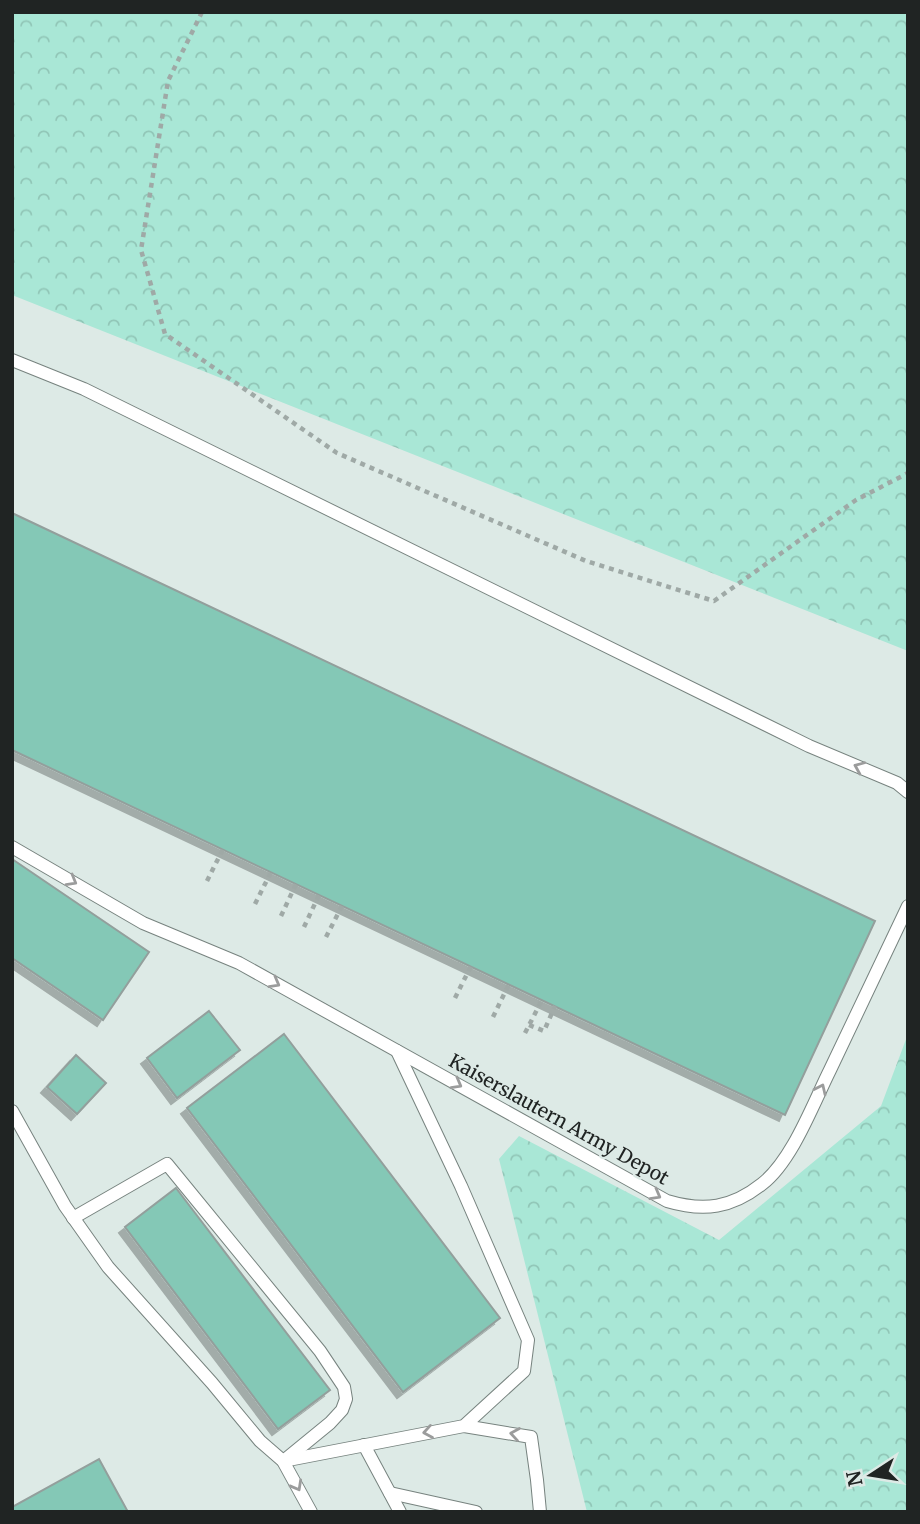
<svg xmlns="http://www.w3.org/2000/svg" width="920" height="1524" font-family="Merriweather,serif">
  <defs>
    <pattern id="forest-crowns" width="20" height="18" patternUnits="userSpaceOnUse" patternTransform="scale(1.75)"><rect width="20" height="18" fill="#a9e7d6"/><path d="M2 6a3 3 0 1 1 6 0M12 15a3 3 0 1 1 6 0" fill="none" stroke="#91c6b7"/></pattern>
    <filter id="shadow"><feDropShadow dx="-6" dy="6" stdDeviation="0" flood-color="#0004"/></filter>
  </defs>
  <rect width="100%" height="100%" fill="#ddeae6"/>
  <g fill="url(#forest-crowns)">
    <path d="M12,12H908V651L12,295Z"/>
    <path d="M908,1034V1512H587L499,1159L519,1136L719,1240L881,1106Z"/>
  </g>
  <g fill="#84c8b6" stroke="#939f9c" stroke-width="2" filter="url(#shadow)">
    <path d="M12,513L875,921L785,1115L12,750Z"/>
    <path d="M12,859L149,952L103,1020L12,958Z"/>
    <path d="M209,1011L240,1050L177,1098L147,1058Z"/>
    <path d="M284,1034L500,1318L403,1392L187,1108Z"/>
    <path d="M76,1055L106,1083L77,1114L47,1087Z"/>
    <path d="M176,1188L330,1390L278,1429L125,1227Z"/>
    <path d="M99,1459L128,1512H12V1507Z"/>
  </g>
  <g fill="none" stroke-linecap="round" stroke-linejoin="round">
    <g stroke="#77837f" stroke-width="14">
      <g id="service">
        <path d="M12,360L84,389L809,746L897,783L908,792"/>
        <path d="M12,847L143,923L239,963L667,1201C704,1212 732,1208 762,1184C792,1161 813,1104 830,1070C856,1015 882,961 908,906"/>
        <path d="M12,1111L65,1206L108,1267L212,1383L260,1441L283,1461L311,1512"/>
        <path d="M73,1218L167,1164L320,1351L344,1387L346,1399L342,1410L330,1423L286,1459"/>
        <path d="M464,1426L531,1437L537,1480L540,1512"/>
        <path d="M364,1445L400,1512"/>
        <path d="M283,1461L464,1426L524,1371L528,1340L461,1186L397,1051"/>
        <path d="M390,1493L476,1512"/>
      </g>
    </g>
    <g stroke="#9fa9a6" stroke-width="4.5" stroke-dasharray="5 5" stroke-linecap="butt">
      <path d="M202,12L168,81L141,250L165,334L337,453L586,561L714,601L856,500L908,473"/>
      <path d="M207,881L223,849"/>
      <path d="M255,904L271,872"/>
      <path d="M281,916L296,884"/>
      <path d="M304,927L319,895"/>
      <path d="M326,937L342,906"/>
      <path d="M455,998L471,966"/>
      <path d="M493,1017L509,984"/>
      <path d="M529,1025L544,1031L555,1006"/>
      <path d="M525,1033L542,1000"/>
    </g>
    <use href="#service" stroke="#fff" stroke-width="12"/>
  </g>
  <defs><path id="oneway-chevron" d="M-2-3.5L2.5 0L-2 3.5" fill="none" stroke-width="1.6" stroke-linecap="round" stroke-linejoin="round" transform="scale(1.75)"/></defs>
  <g stroke="#9b9c9c">
    <use href="#oneway-chevron" transform="translate(859 767) rotate(-157)"/>
    <use href="#oneway-chevron" transform="translate(72 881) rotate(30)"/>
    <use href="#oneway-chevron" transform="translate(275 983) rotate(29)"/>
    <use href="#oneway-chevron" transform="translate(457 1084) rotate(29)"/>
    <use href="#oneway-chevron" transform="translate(821 1089) rotate(-65)"/>
    <use href="#oneway-chevron" transform="translate(656 1195) rotate(29)"/>
    <use href="#oneway-chevron" transform="translate(428 1432) rotate(170)"/>
    <use href="#oneway-chevron" transform="translate(515 1434) rotate(-171)"/>
    <use href="#oneway-chevron" transform="translate(297 1486) rotate(61)"/>
  </g>
  <g text-anchor="middle" dominant-baseline="central" stroke-width="5" stroke-linejoin="round" paint-order="stroke">
    <g font-size="19" fill="#202423" stroke="#ddeae6">
      <text transform="translate(559 1119) rotate(29)">Kaiserslautern Army Depot</text>
    </g>
  </g>
  <rect width="920" height="1524" fill="none" stroke="#202423" stroke-width="28"/>
  <g transform="translate(871 1475) rotate(258)" stroke="#ddeae6" stroke-width="5" paint-order="stroke">
  <path d="M0-5L12 26L0 18L-12 26Z" fill="#202423"/>
  <text y="-10" font-size="19" font-weight="bold" text-anchor="middle" fill="#202423">N</text>
  </g>
</svg>
